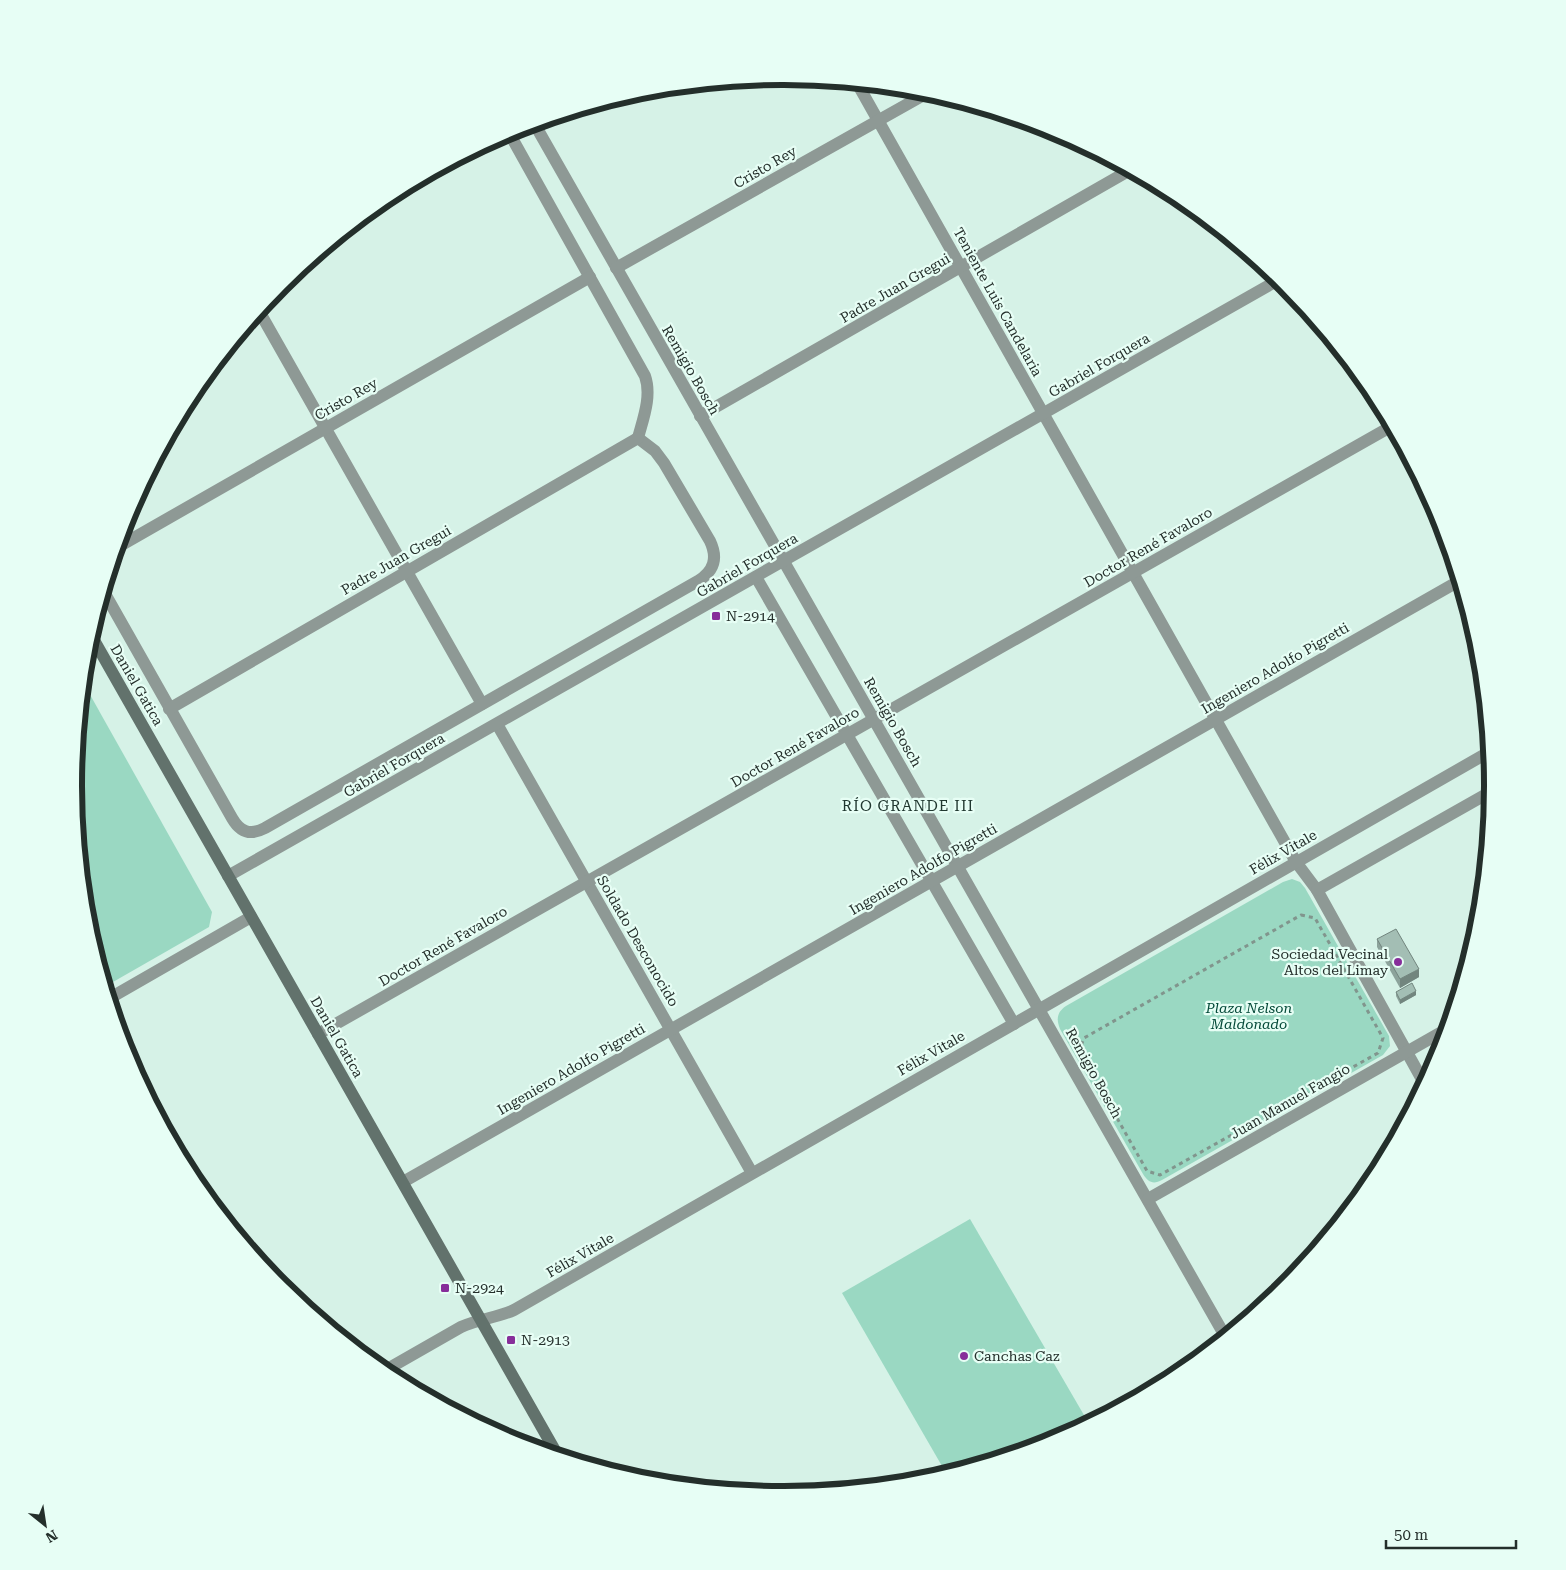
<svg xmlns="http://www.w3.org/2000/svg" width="1566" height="1570" font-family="'Roboto Serif',serif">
  <rect width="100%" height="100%" fill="#d6f2e7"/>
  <g fill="#9ad8c2">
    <path d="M84,684L212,912L209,927L106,986L87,923L74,785Z"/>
    <path d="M1292,879L1300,882L1305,888L1389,1036L1390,1046L1383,1055L1162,1180C1153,1185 1148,1182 1143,1174L1060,1029C1056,1019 1057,1012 1066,1006L1283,882Z"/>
    <path d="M970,1219L1088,1422L1054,1440L946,1473L842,1293Z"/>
  </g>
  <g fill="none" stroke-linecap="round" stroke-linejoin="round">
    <path stroke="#81958d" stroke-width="3" stroke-dasharray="4 4" stroke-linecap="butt" d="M1301,915L1315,918L1383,1038L1378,1053L1160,1175L1147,1171L1079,1051L1084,1038Z"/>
    <g stroke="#8e9995" stroke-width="12">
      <path d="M857,83L1296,862L1317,890L1424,1083"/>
      <path d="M534,123C764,527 997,930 1225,1336"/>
      <path d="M508,131L645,376C652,396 643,419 638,438"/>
      <path d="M384,199L423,177"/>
      <path d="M616,268L929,92"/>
      <path d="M259,311L482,704"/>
      <path d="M700,416L1130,170"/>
      <path d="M118,547L590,277"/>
      <path d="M756,577L1014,1024"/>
      <path d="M104,592L232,818C240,832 250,836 265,828L698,581C714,571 718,558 710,541L664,463L655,451L638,438"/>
      <path d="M169,709L638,438"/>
      <path d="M497,724L752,1173"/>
      <path d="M1317,890L1492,791"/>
      <path d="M110,998L251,917"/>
      <path d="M318,1034L1392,426"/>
      <path d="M403,1182L1459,581"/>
      <path d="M1148,1199L1447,1029"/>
      <path d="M384,1371L461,1327C478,1319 497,1318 514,1310L1489,752"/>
    </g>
    <path stroke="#8e9995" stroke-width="12" d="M228,876L1280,279"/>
    <path stroke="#62726c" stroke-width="12" d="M91,635L557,1454"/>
  </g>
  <g fill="#8ca39b">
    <path d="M1377,939L1419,977L1400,988L1377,947Z"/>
    <path d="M1396,992L1416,995L1400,1004L1396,996Z"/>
  </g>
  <g fill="#72857e">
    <path d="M1419,969V977L1400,988V979Z"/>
    <path d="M1416,991V995L1400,1004V1000Z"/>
  </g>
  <g fill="#a3beb4" stroke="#72857e">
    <path d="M1396,929L1419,969L1400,979L1377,939Z"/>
    <path d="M1412,983L1416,991L1400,1000L1396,992Z"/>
  </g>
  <g fill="#872e9a" stroke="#e7fef5" stroke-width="2">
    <rect x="711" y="611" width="10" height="10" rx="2.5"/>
    <circle cx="1398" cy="962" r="5"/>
    <rect x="440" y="1283" width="10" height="10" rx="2.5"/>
    <rect x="506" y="1335" width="10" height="10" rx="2.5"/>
    <circle cx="964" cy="1356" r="5"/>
  </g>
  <g text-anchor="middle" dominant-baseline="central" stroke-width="4.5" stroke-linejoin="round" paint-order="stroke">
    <g font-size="14" fill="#242f2b" stroke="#e7fef5">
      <text transform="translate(765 167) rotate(-30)">Cristo Rey</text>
      <text transform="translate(895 288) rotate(-30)">Padre Juan Gregui</text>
      <text transform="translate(998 302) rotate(61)">Teniente Luis Candelaria</text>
      <text transform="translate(1099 365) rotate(-30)">Gabriel Forquera</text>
      <text transform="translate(691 370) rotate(60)">Remigio Bosch</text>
      <text transform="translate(346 399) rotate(-30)">Cristo Rey</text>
      <text transform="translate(1148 547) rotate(-30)">Doctor René Favaloro</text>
      <text transform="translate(396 560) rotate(-30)">Padre Juan Gregui</text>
      <text transform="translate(747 565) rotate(-30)">Gabriel Forquera</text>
      <text transform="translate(1275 668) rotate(-30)">Ingeniero Adolfo Pigretti</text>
      <text transform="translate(137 685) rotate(60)">Daniel Gatica</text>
      <text transform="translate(893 722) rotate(60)">Remigio Bosch</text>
      <text transform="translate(795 747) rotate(-30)">Doctor René Favaloro</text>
      <text transform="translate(394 765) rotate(-30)">Gabriel Forquera</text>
      <text transform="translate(1283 852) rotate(-30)">Félix Vitale</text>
      <text transform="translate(923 869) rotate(-30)">Ingeniero Adolfo Pigretti</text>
      <text transform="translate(638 941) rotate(60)">Soldado Desconocido</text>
      <text transform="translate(443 946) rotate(-30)">Doctor René Favaloro</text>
      <text transform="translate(337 1037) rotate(60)">Daniel Gatica</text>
      <text transform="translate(931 1053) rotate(-30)">Félix Vitale</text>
      <text transform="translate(571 1069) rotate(-30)">Ingeniero Adolfo Pigretti</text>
      <text transform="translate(1094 1073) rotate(61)">Remigio Bosch</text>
      <text transform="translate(1290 1101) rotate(-30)">Juan Manuel Fangio</text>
      <text transform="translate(580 1255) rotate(-30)">Félix Vitale</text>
    </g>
    <g font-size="14" fill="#242f2b" stroke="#e7fef5" text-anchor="start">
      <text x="726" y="616">N-2914</text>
      <text x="1388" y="954" text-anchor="end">Sociedad Vecinal<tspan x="1388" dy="16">Altos del Limay</tspan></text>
      <text x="455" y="1288">N-2924</text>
      <text x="521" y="1340">N-2913</text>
      <text x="974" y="1356">Canchas Caz</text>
    </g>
    <g font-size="14" font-style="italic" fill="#024837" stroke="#e7fef5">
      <text x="1249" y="1008">Plaza Nelson<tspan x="1249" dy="16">Maldonado</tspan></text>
    </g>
    <g font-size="15" letter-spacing="1" fill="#213830" stroke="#e7fef5">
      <text x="908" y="806">RÍO GRANDE III</text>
    </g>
  </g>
  <path d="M0 0H1566V1570H0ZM782 85H784A700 700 0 0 1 1484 785V786A700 700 0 0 1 784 1486H782A700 700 0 0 1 82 786V785A700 700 0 0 1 782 85Z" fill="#e7fef5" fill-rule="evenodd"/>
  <path fill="none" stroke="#242f2b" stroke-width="6" d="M782 85H784A700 700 0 0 1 1484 785V786A700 700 0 0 1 784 1486H782A700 700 0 0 1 82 786V785A700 700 0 0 1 782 85Z"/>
  <g transform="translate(45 1525) rotate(150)" stroke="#e7fef5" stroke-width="4" paint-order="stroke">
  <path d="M0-4L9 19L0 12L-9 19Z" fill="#242f2b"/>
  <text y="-8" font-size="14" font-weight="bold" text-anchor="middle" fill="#242f2b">N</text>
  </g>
  <path d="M1386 1540v8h130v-8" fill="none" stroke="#242f2b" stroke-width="2.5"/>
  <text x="1394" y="1540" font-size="15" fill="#242f2b" stroke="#e7fef5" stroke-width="4" paint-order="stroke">50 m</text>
</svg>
